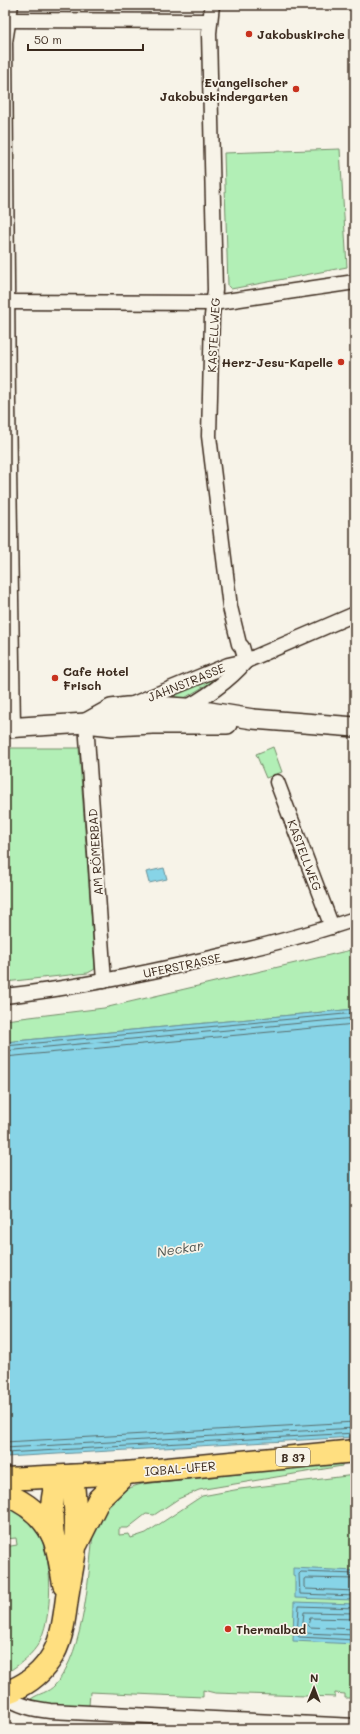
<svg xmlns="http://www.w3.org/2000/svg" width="360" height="1734" font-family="Mali,sans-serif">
  <rect width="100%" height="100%" fill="#f7f3e8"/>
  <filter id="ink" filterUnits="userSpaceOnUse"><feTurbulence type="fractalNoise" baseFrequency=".025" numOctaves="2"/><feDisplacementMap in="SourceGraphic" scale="8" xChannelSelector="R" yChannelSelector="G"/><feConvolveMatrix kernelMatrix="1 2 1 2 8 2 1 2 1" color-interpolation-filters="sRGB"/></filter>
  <g filter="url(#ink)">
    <g fill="#b2efb6" stroke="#768c6a">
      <path d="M340,149L347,267L231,289L228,286L224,153Z"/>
      <path d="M232,670L176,703L158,702Z"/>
      <path d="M273,747L282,772L266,778L256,754Z"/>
      <path d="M5,748H79L95,969L88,973L5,982Z"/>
      <path d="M355,949V1009L5,1042V1020L104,1008Z"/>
      <path d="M342,1463V1466L199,1490L178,1499L154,1515L146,1514L128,1528H119V1535L129,1534L131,1538L146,1533L202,1496L240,1489L355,1475V1694H353V1698H345V1694L335,1693V1697L215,1693L203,1690V1697L90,1692L89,1706L34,1704L31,1702V1699C39,1693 48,1693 55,1685C86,1650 89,1569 94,1523C103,1502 121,1489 142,1484Z"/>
      <path d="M5,1504C13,1506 32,1521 36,1528C54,1554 54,1619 37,1646C29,1658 17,1666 5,1674V1547L17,1545L16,1538L5,1539Z"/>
    </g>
    <g fill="#87d4e7" stroke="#699097">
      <path d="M164,868L167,879L149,883L146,872Z"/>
      <path d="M355,1009V1437L5,1457V1042Z"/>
      <path d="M293,1568L355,1571V1600L295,1598V1577L293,1576Z"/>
      <path d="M294,1602L355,1604V1644L293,1641Z"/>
    </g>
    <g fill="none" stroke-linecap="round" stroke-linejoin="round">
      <g stroke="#596e6e" stroke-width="1">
        <path d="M5,1046L355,1013"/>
        <path d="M5,1051L355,1018"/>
        <path d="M5,1057L355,1024"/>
        <path d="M5,1442L355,1422"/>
        <path d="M5,1448L355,1428"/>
        <path d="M5,1453L355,1433"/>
        <path d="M355,1574L301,1572L299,1574L300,1594L355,1596"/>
        <path d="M355,1579L306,1578L304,1579V1587L306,1589L355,1591"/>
        <path d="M355,1608L299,1606L297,1635L299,1637L355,1640"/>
        <path d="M355,1613L304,1612L302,1631L304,1633L355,1635"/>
        <path d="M355,1619L310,1618L308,1625L310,1627L355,1629"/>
      </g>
      <g stroke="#3b2a1e" stroke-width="17">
        <g id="street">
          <path d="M11,5L5,42L8,403L13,727"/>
          <path d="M212,5L209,33L215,290L212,316L209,436L230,607L239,644L242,647L246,661"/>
          <path d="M8,20L209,21"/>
          <path d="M5,302L213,303L355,282"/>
          <path d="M133,704L228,665L246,661L355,614"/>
          <path d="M181,710C203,700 231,679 246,661"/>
          <path d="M86,723L104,981"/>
          <path d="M277,782L332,927"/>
          <path d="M5,996C74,988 143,974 211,958C260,947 308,935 355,919"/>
          <path d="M5,1696C19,1706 33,1709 50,1711L355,1726"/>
        </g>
      </g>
      <g stroke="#3b2a1e" stroke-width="22">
        <g id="secondary">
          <path d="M86,723L111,709L127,707L155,706L185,708L253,719L355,727"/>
          <path d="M5,728L86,723L113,726L153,724H227"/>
        </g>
      </g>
      <g stroke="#3b2a1e" stroke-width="25">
        <g id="primary">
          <path d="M5,1479L126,1473L355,1451"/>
          <path d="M5,1494C25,1502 43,1516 53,1536C59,1550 61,1569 64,1584"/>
          <path d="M53,1536C50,1516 52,1497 57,1478"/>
          <path d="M77,1543L99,1499L126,1473"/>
          <path d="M5,1693C22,1687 38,1677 49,1661C62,1643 64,1620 67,1598C69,1581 74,1563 75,1546C77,1523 75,1499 72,1476"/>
        </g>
      </g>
      <use href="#street" stroke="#f7f3e8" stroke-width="14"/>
      <use href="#secondary" stroke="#f7f3e8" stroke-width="19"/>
      <use href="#primary" stroke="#ffdf80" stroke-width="22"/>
    </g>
  </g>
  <g fill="#c8321e" stroke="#f7f3e8" stroke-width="1.5">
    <circle cx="249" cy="34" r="4"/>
    <circle cx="296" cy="89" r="4"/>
    <circle cx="341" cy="362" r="4"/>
    <circle cx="55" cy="678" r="4"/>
    <circle cx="228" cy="1629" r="4"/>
  </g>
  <g text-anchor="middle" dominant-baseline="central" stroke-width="3.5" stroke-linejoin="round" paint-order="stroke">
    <rect fill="#f7f3e8" stroke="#73665b" stroke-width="1" x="276" y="1448" width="34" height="18" rx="3"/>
    <g font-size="11" font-weight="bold" fill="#3b2a1e">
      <text x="293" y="1457">B 37</text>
    </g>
    <g font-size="12" font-weight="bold" fill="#3b2a1e" stroke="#f7f3e8" text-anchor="start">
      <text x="257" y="34">Jakobuskirche</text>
      <text x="288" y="82" text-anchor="end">Evangelischer<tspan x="288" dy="14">Jakobuskindergarten</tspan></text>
      <text x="333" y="362" text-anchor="end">Herz-Jesu-Kapelle</text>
      <text x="63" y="671">Cafe Hotel<tspan x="63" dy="14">Frisch</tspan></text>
      <text x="236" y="1629">Thermalbad</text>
    </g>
    <g font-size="12" fill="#3b2a1e" stroke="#f7f3e8">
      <text transform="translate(213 335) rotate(-87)">KASTELLWEG</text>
      <text transform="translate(186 682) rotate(-22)">JAHNSTRASSE</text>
      <text transform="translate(95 852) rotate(-94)">AM RÖMERBAD</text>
      <text transform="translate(305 855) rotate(69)">KASTELLWEG</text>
      <text transform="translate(182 965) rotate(-12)">UFERSTRASSE</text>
      <text transform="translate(180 1468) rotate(-5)">IQBAL-UFER</text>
    </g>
    <g font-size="13" font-style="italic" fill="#4e5450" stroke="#f7f3e8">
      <text transform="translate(180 1248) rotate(-9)">Neckar</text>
    </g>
  </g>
  <rect width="360" height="1734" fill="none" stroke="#f7f3e8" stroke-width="20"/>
  <rect x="10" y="10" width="340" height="1714" fill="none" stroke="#3b2a1e" stroke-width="1.5" filter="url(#ink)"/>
  <g transform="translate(314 1688) rotate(1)" stroke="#f7f3e8" stroke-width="3" paint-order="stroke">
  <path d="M0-3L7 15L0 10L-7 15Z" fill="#3b2a1e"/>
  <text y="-6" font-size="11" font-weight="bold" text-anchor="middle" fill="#3b2a1e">N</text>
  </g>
  <path d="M28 44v6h115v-6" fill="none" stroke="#3b2a1e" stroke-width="2"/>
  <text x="34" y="44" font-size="12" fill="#3b2a1e" stroke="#f7f3e8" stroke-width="3" paint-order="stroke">50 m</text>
</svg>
